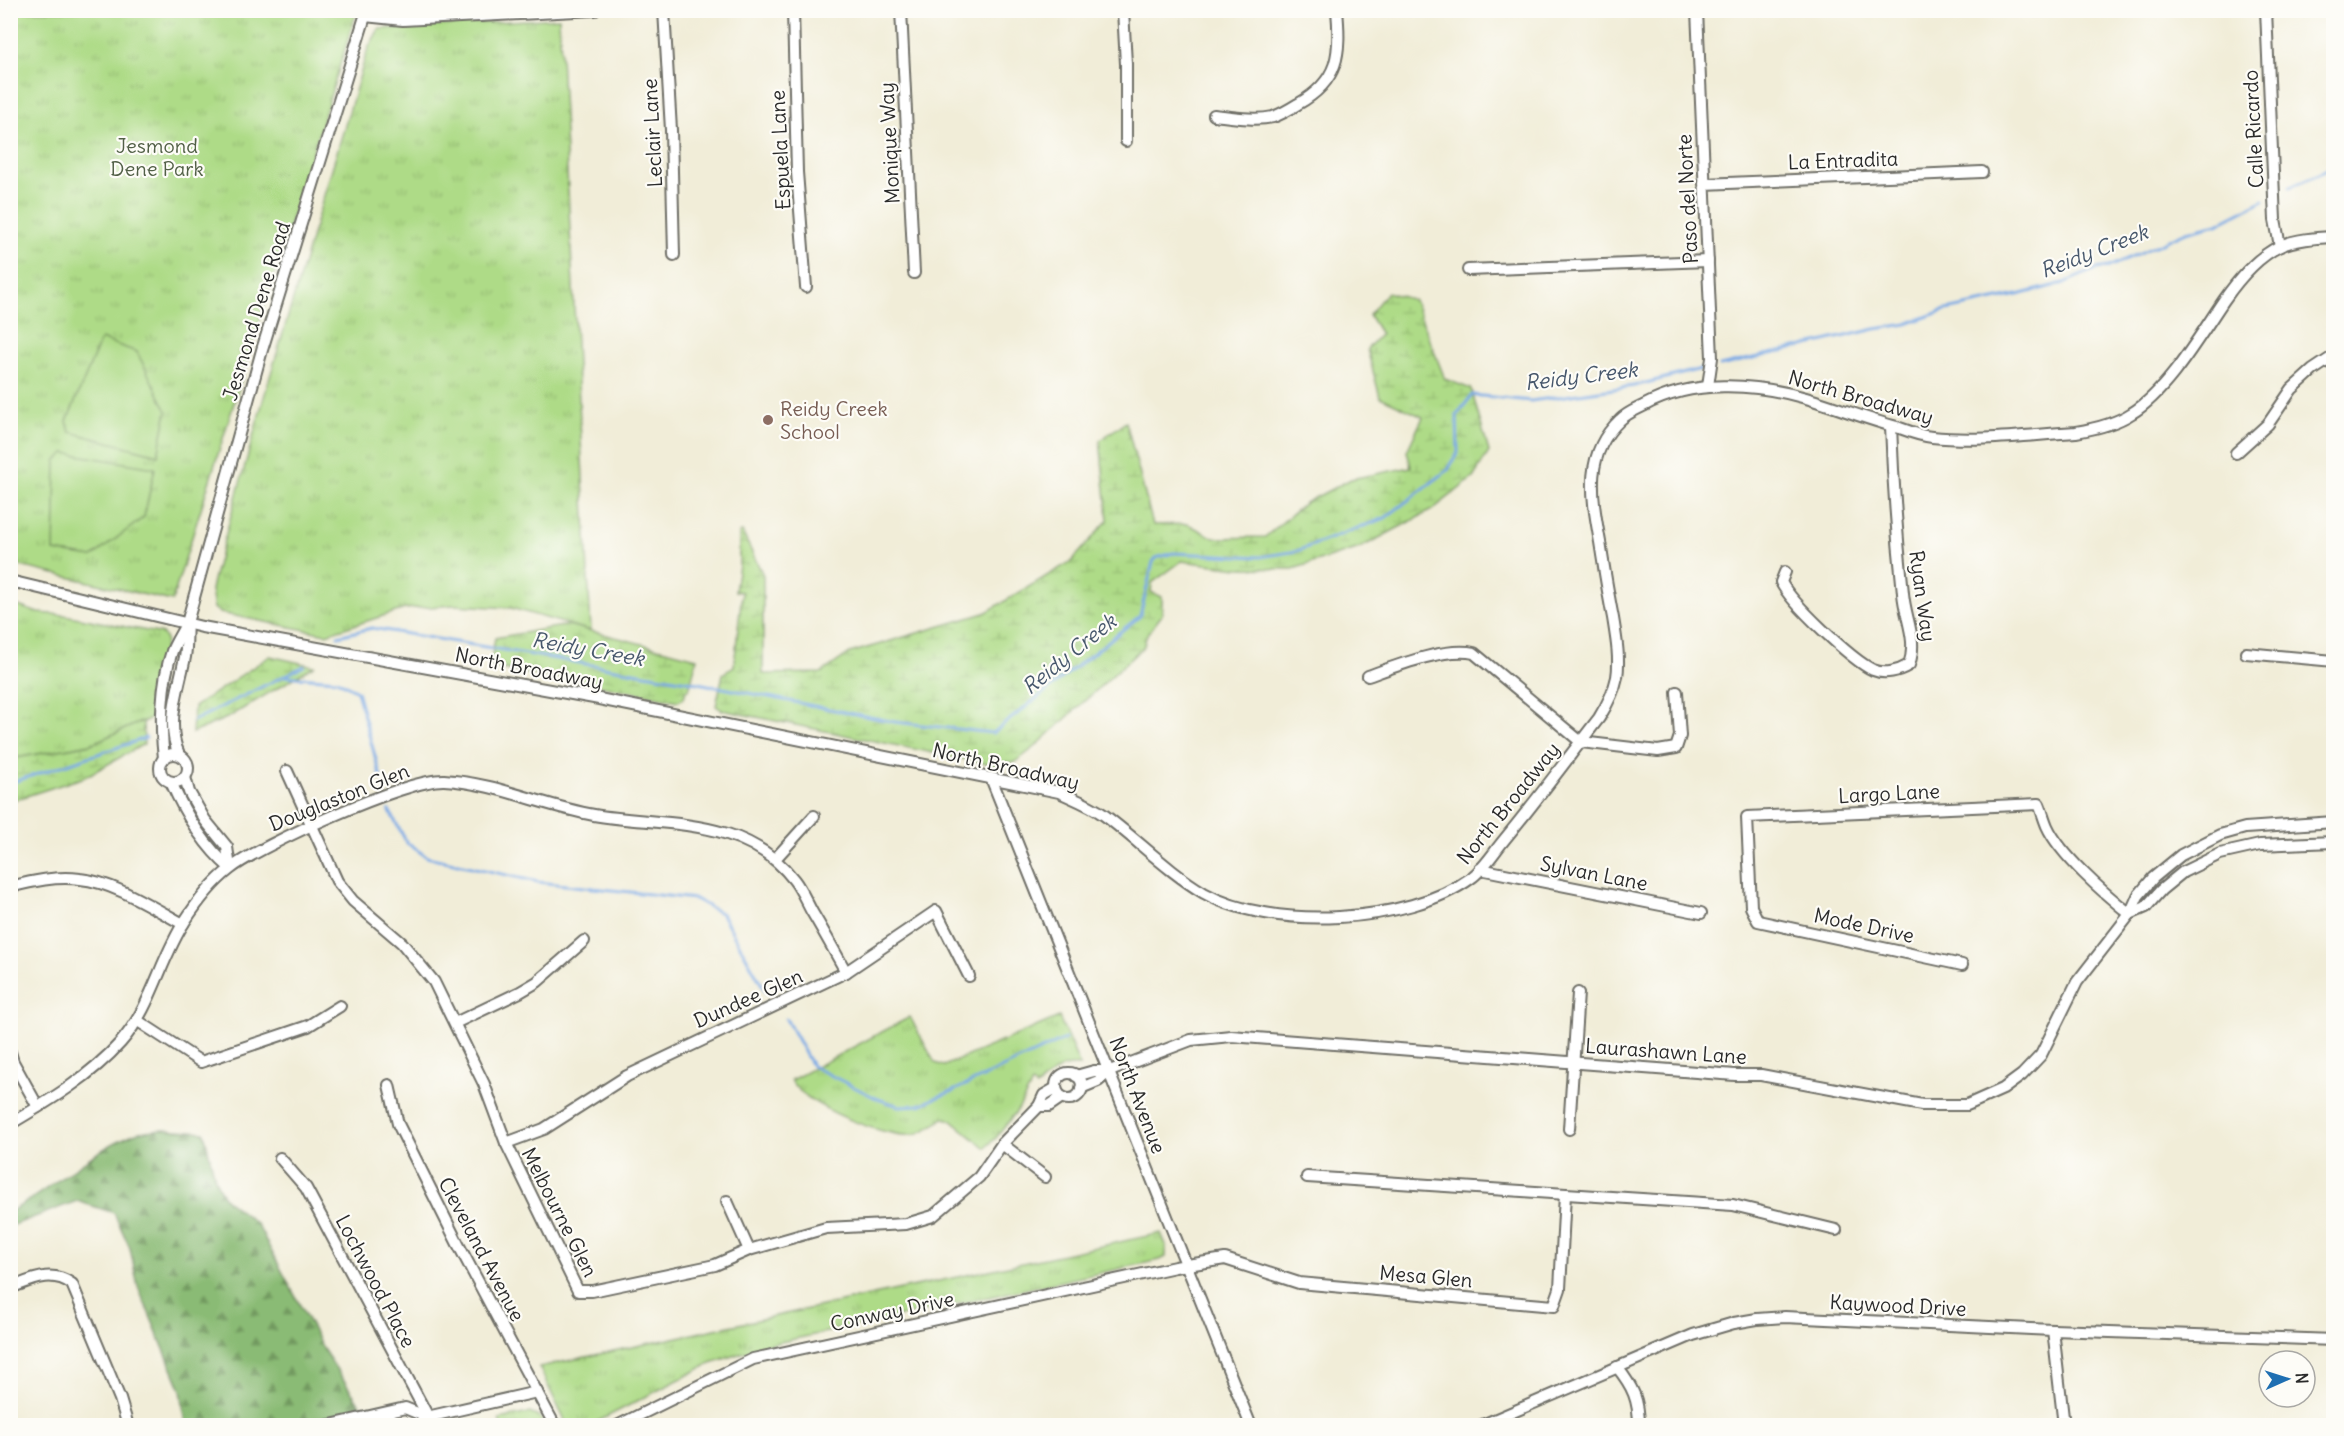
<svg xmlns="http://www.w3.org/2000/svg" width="2344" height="1436" font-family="Delius,sans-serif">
  <defs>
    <pattern id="grass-tufts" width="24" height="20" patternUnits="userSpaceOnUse" patternTransform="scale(1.5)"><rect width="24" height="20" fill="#aedb87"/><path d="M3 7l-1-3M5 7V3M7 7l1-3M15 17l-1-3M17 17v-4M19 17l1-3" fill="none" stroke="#96bc75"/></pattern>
    <pattern id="forest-firs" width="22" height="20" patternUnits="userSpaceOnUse" patternTransform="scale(1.5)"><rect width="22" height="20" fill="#8abb74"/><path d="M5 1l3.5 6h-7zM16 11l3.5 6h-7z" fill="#71985f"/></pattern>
    <pattern id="wetland-marsh" width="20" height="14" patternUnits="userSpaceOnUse" patternTransform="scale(1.5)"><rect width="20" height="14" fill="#aedb87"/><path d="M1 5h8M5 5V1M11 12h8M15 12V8" fill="none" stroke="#96bc75"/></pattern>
  </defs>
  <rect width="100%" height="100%" fill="#fdfcf7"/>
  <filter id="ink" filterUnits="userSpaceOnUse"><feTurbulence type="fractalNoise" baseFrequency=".0167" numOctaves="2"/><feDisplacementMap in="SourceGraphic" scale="12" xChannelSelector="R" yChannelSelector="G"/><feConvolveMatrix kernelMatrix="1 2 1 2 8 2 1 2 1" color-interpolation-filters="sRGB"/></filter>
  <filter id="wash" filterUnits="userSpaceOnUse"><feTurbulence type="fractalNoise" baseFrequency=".008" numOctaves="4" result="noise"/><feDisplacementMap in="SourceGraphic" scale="24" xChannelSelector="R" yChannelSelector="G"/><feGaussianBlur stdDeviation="1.35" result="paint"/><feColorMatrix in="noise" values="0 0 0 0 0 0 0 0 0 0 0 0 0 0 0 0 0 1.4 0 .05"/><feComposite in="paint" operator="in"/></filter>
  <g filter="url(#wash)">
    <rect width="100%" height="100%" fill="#f1edd8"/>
    <g fill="url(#grass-tufts)" stroke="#6c8359" stroke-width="1.5">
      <path d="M11,11H357L172,601L11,564Z"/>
      <path d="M559,18L591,631L511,608L454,605L405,609L326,634L220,613L214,608L211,590L213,580L266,390L368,48L379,29Z"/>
      <path d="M10,603L38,613L64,615L163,634L166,640L152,718L91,744L11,759Z"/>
      <path d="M910,1017L935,1063L944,1066L1059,1017L1080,1066C1058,1064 1052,1075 1036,1087L1032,1084L1019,1108L996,1138L985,1148L951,1120L944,1118C935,1124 922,1134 911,1135C885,1138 801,1104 791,1080Z"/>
      <path d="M1161,1233L1166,1245V1257L1160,1260L767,1345L711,1363L591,1425H567L539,1367Z"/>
      <path d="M529,1413L540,1417L544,1425H501L499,1419Z"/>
    </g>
    <path fill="url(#forest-firs)" stroke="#5a7350" stroke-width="1.5" d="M164,1129L204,1132L215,1179L224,1198L257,1224L325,1352L363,1409L283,1425H186L181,1390L138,1287L130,1248L114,1213L77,1201L11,1226V1211C54,1188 89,1151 136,1133C144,1130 155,1130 164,1129Z"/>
    <g fill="url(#wetland-marsh)" stroke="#6c8359" stroke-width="1.5">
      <path d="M1387,292L1414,300L1445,379L1471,389L1489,452L1473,478L1432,510L1360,548L1293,569L1238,568L1182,561L1152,583L1151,592L1162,597V615L1146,636L1144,646L1034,748L1015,762H1006L1002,767L722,710L716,706L723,674L734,666L742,592L735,591L739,565V533L742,532L763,575V674L821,673L850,653L985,613L1072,561L1108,520L1100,440L1126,422L1153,525L1188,524L1214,538L1265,537L1305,503L1351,479L1411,467L1407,451L1423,417L1380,397L1367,349L1381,334L1369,315Z"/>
      <path d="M568,625L697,658L689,690H686L684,698L678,701L590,683L490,667L495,638Z"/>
      <path d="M270,656L314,666L229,717L192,733L194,707Z"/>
      <path d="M143,721L144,744L85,777L11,801V759L91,744Z"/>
    </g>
    <g fill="#aedb87" stroke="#6c8359" stroke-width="1.5">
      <path d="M101,339L137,352L167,411L158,455L70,432L67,421Z"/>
      <path d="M65,453L155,468L144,517L92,557L54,551L56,461Z"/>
    </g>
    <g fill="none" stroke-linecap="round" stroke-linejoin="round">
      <g stroke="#7baae5" stroke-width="3">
        <path d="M2290,187L2334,167"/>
        <path d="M1720,366L1875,329L1907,324L1942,311L2022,294L2064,283L2096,269L2109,267L2186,232L2217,224L2264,200"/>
        <path d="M338,636L372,628L693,682L895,722L993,733L1140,616L1153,562L1156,558L1173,553L1260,557L1297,551L1385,518L1448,470L1458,452L1457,415L1472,395L1531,401L1634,386L1705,368"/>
        <path d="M284,676L337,680L357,691L381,778"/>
        <path d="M193,721L304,666"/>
        <path d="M10,783L146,738"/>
        <path d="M389,810L407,843L427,857L538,882L695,899L722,914L766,992"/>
        <path d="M786,1019L812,1066L878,1099L899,1106L919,1105L955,1090L1065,1039"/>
      </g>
    </g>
  </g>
  <g filter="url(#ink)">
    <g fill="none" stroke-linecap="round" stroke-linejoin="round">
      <g stroke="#706f68" stroke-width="14">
        <g id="minor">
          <path d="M664,10L671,130L674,255"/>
          <path d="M793,10L797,172L806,287"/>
          <path d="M901,10L914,273"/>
          <path d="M1123,10L1126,64V141"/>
          <path d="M1697,10L1712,358L1708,386"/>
          <path d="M2266,10L2275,220L2280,246"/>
          <path d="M365,16L403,20L595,10"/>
          <path d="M1214,115C1232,117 1255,121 1273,117C1282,114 1290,109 1298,104C1339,81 1341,54 1337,10"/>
          <path d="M1704,184L1982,172"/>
          <path d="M1468,270L1708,261"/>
          <path d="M2236,453L2268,424L2292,389L2313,370L2334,356"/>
          <path d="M1785,572L1781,582C1791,603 1852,660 1873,670C1885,675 1899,671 1909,665C1918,639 1905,619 1903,593C1897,537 1893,482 1891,426"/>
          <path d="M10,581L202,627L594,698L1059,792C1074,799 1090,805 1104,815C1138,840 1167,871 1204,893C1272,931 1408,924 1471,878C1484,869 1494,852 1504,840C1537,800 1567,759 1599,718C1607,705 1614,692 1617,677C1620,658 1616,637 1613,618C1608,593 1604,568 1600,542C1592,497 1583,455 1620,420C1627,413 1635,410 1643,406C1692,379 1754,383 1806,398C1837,407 1866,419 1897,427C1908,431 1920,436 1932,437C1979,442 2028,435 2076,432C2094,429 2117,423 2132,413C2168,391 2200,335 2224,300C2238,280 2257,257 2280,246C2296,239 2316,238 2334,237"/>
          <path d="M2246,653L2334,661"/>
          <path d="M1368,676C1396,666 1444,647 1474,653L1581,742L1658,751L1676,748L1680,736L1677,692"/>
          <circle cx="174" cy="768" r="14"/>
          <path d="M179,754C165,724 179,688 185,657C187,646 186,634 187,623L262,350L367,10"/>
          <path d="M164,758C160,725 161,683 172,651C175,643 181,634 185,626"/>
          <path d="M287,771L337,881L353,901L402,943L434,982L484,1084L506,1143L578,1291H592L715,1265L749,1250L826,1228L906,1224L933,1216L979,1177L1002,1144L1039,1106L1044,1095L1056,1088"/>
          <path d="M185,777L189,792L205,820L227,847L230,868"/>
          <path d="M991,778L1251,1426"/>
          <path d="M171,782C185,814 203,845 230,868"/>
          <path d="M775,859L814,816"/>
          <path d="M1480,869L1701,913"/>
          <path d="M10,887C33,881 56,876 80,879C114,882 153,908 183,924"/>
          <path d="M2130,914L2146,907L2161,890L2183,872L2220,854L2260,845L2334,842"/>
          <path d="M1962,965L1758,921L1751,907L1747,817L2039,804C2042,811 2044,819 2047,826C2060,855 2105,894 2130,914"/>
          <path d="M138,1021L201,1062L308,1026L340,1006"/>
          <path d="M455,1023L520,992L537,982L584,941"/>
          <path d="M10,1052L13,1062L38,1107"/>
          <circle cx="1069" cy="1086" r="13"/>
          <path d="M1076,1076L1094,1071H1110L1191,1040L1231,1036L1735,1075H1761L1922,1105H1967L2003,1089L2022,1075L2041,1055L2077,982L2130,914L2138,896L2153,878L2181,855L2220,835L2245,828L2334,822"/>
          <path d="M389,1085L398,1124L458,1244L555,1426"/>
          <path d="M1081,1088L1098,1081L1110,1071"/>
          <path d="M1039,1106H1049L1062,1097"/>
          <path d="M10,1124C49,1101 91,1076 121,1042C152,1007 160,959 185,921C198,901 212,883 230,869C260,845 407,779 444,780C496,783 543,806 594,815C665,827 744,815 794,880C801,889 806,901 812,912C824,932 835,952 846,972"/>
          <path d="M1569,1129L1578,993"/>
          <path d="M506,1143L544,1129L627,1076L846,972L936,911L969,976"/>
          <path d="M1002,1144L1045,1177"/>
          <path d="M280,1158L306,1188L433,1426"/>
          <path d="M1307,1177L1733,1205L1836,1230"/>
          <path d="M727,1201L749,1250"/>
          <path d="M10,1288C32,1280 51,1269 72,1284L120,1399L128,1426"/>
          <path d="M2053,1330L2064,1426"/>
          <path d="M1617,1367C1633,1387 1639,1400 1639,1426"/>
          <path d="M326,1426L405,1408L427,1417"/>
          <path d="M418,1426L427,1417L537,1392"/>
          <path d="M617,1426L753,1359L1175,1267L1225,1259L1299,1283L1554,1306L1560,1289L1565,1194"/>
          <path d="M1480,1426L1693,1335L1734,1323L1757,1319L1785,1317L2053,1330L2334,1340"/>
        </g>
      </g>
      <use href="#minor" stroke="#fff" stroke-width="10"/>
    </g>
  </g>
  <circle fill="#8d6e63" stroke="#fdfcf7" stroke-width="2" cx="768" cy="420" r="6"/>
  <g text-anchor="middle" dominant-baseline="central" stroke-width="4.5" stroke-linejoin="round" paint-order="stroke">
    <g font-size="20" fill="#2b2b2b" stroke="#fdfcf7">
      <text transform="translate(2253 129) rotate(-93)">Calle Ricardo</text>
      <text transform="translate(652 133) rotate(-93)">Leclair Lane</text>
      <text transform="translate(889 143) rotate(-93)">Monique Way</text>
      <text transform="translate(780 150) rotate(-93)">Espuela Lane</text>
      <text transform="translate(1843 160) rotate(-2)">La Entradita</text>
      <text transform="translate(1687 199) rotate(-93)">Paso del Norte</text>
      <text transform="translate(256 311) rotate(-73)">Jesmond Dene Road</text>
      <text transform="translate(1861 397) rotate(16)">North Broadway</text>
      <text transform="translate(1923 596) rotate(82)">Ryan Way</text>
      <text transform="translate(529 668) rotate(11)">North Broadway</text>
      <text transform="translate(1006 766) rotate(13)">North Broadway</text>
      <text transform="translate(1889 793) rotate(-3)">Largo Lane</text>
      <text transform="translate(339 797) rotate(-22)">Douglaston Glen</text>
      <text transform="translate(1508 803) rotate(-51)">North Broadway</text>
      <text transform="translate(1594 873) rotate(11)">Sylvan Lane</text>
      <text transform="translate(1864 925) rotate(12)">Mode Drive</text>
      <text transform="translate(748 998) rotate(-24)">Dundee Glen</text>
      <text transform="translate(1666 1051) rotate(4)">Laurashawn Lane</text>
      <text transform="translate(1138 1095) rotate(69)">North Avenue</text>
      <text transform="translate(560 1212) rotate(63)">Melbourne Glen</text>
      <text transform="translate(482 1249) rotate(62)">Cleveland Avenue</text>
      <text transform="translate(1426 1276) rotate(5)">Mesa Glen</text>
      <text transform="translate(376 1281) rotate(62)">Lochwood Place</text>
      <text transform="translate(1898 1305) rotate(3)">Kaywood Drive</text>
      <text transform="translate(892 1311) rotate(-12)">Conway Drive</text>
    </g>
    <g font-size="20" fill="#526047" stroke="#fdfcf7">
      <text x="157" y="145">Jesmond<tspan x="157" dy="23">Dene Park</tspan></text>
    </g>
    <g font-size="20" fill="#785e54" stroke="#fdfcf7" text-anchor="start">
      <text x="780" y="408">Reidy Creek<tspan x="780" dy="23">School</tspan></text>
    </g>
    <g font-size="21" font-style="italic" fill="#47576c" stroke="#fdfcf7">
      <text transform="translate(2094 251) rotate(-21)">Reidy Creek</text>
      <text transform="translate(1581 376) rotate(-7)">Reidy Creek</text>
      <text transform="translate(588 649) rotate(10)">Reidy Creek</text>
      <text transform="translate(1069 654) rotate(-39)">Reidy Creek</text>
    </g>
  </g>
  <rect width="2344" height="1436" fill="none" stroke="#fdfcf7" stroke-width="36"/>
  <g transform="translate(2287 1379) rotate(87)"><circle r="28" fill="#fdfcf7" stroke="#a9a8a5" stroke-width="1.5"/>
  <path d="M0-4.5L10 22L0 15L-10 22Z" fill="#1f6fb2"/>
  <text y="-9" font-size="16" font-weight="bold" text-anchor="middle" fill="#2b2b2b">N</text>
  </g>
</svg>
